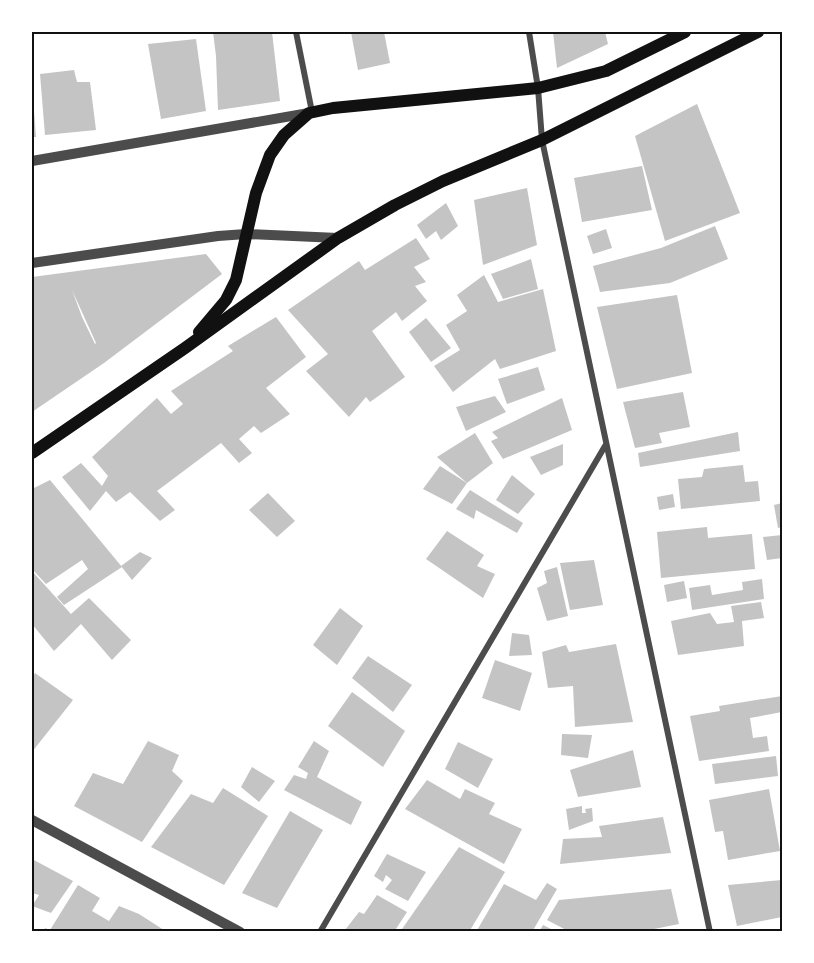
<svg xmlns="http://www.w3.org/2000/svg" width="814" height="963" font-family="Ubuntu,sans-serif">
  <rect width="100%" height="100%" fill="#fff"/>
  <g fill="#c4c4c4" fill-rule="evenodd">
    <path d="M213,32H272L280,101L218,110L216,56Z"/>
    <path d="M351,32H384L390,63L358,70Z"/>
    <path d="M553,32H605L608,44L557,68Z"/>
    <path d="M196,39L206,111L161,119L148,44Z"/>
    <path d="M74,70L77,82H90L96,130L45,135L40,74Z"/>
    <path d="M32,98H33L36,137H32Z"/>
    <path d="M697,104L740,213L665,241L635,136Z"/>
    <path d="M642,166L652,210L582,222L574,178Z"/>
    <path d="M527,188L537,245L483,265L474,200Z"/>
    <path d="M446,203L458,226L441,240L436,231L426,239L417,225Z"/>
    <path d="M715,226L728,259L670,283L600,292L593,266L661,248Z"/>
    <path d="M606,229L612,248L593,254L587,236Z"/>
    <path d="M416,238L430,259L414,267L426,282L415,286L427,301L402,321L396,312L372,331L405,377L370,402L366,397L349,417L306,371L328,354L288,310L359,261L365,270Z"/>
    <path d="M206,254L222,274L104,363L32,412V277ZM72,290L96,343L95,344L82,317Z"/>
    <path d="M531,259L538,289L503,299L491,274Z"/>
    <path d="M484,275L498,302L543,289L556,351L500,369L495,359L453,392L434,366L460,350L446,325L467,311L457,295Z"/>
    <path d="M677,295L692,373L617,389L597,307Z"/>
    <path d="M276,317L306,357L266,388L290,414L261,433L254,426L239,439L252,453L239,463L221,443L157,491L175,510L160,521L130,492L116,502L106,491L90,511L62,477L81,463L102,486L108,476L92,457L157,398L171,414L183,404L171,391L233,351L228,346Z"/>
    <path d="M426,318L451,348L431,362L409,332Z"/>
    <path d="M538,367L545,390L507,404L498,379Z"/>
    <path d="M683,392L690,427L659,433L662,443L635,448L623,402Z"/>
    <path d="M495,396L506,412L466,431L456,407Z"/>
    <path d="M562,398L572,430L503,459L491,441L498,438L492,432Z"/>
    <path d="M738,432L740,451L640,467L638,453Z"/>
    <path d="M475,433L493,463L467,483L437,457Z"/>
    <path d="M563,444V465L541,475L530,457Z"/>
    <path d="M743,465L745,482L758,481L760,501L681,509L678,479L702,477L704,469Z"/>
    <path d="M440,466L467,483L452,504L423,489Z"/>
    <path d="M512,475L535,494L518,514L496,500Z"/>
    <path d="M50,480L122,567L64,605L57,597L88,569L82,560L46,584L32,569V489Z"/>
    <path d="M470,490L523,523L517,533L476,510L474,519L456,509Z"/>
    <path d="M268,493L295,521L277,537L249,510Z"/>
    <path d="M673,494L675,507L659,510L657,497Z"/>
    <path d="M782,503V527L778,528L774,505Z"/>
    <path d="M707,527L708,538L752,534L755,569L661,578L657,532Z"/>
    <path d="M447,531L484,555L477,566L495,574L483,598L426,559Z"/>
    <path d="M782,535V558L767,560L763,537Z"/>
    <path d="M140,552L152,558L132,580L121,566Z"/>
    <path d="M594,560L603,605L570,610L560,563Z"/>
    <path d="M557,567L568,616L547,621L537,588L547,583L544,571Z"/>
    <path d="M32,571L71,614L89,598L131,640L112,660L81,624L54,651L32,624Z"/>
    <path d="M762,579L764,599L692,610L689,588L710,585L712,595L743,590L742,582Z"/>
    <path d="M684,581L687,598L667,602L664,585Z"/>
    <path d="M761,602L764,618L742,621L744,646L678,655L671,621L710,613L717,624L734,622L731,606Z"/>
    <path d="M340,608L363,626L337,665L313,645Z"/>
    <path d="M512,633L529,635L532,655L509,656Z"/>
    <path d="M616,644L633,722L575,727L573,686L548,688L542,652L566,645L569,652Z"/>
    <path d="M368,656L412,685L393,712L352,678Z"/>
    <path d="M495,660L532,673L520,711L482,698Z"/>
    <path d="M35,673L73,700L32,752V678Z"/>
    <path d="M352,692L405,731L383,767L328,726Z"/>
    <path d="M782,696V712L750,718L753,738L767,736L769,751L699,761L690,716L720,711L719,706Z"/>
    <path d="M562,734L592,735L588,758L561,755Z"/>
    <path d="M148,741L179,755L172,771L183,781L142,842L74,806L93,773L123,784Z"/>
    <path d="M314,741L329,751L317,777L362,802L351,825L284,790L294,775L306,779L308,773L298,767Z"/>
    <path d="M458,742L493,759L478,788L445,769Z"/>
    <path d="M633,750L641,787L578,797L570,770Z"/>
    <path d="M776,756L778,776L715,784L712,764Z"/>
    <path d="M252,767L275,781L259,802L241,787Z"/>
    <path d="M427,780L460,799L465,789L495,803L489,814L522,829L504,864L405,809Z"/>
    <path d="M223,788L268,816L224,885L151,847L191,794L213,803Z"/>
    <path d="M769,789L780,851L728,860L723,831L715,832L709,800Z"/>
    <path d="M582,806V813H586L585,809L592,808L593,821L569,830L566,809Z"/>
    <path d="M290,811L323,830L277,908L242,893Z"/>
    <path d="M663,817L671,853L560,864L563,839L602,837L599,826Z"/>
    <path d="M459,847L505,872L469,932H400Z"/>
    <path d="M387,854L426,872L408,901L385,889L392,880L386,875L383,882L374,876Z"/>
    <path d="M32,859L73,881L51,913L32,906L39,895L32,893Z"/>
    <path d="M782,880V917L737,926L728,885Z"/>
    <path d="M547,883L557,889L532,932H476L504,884L536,900Z"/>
    <path d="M78,885L100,898L92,911L109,921L119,906L139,914L167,932H43L45,928L50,930Z"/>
    <path d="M671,889L679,924L639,932H570L547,920L559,900Z"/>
    <path d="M377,895L407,912L394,932L345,930L359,912L364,914Z"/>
    <path d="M543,925L557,932H539Z"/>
  </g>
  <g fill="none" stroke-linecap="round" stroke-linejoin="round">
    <g stroke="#4c4c4c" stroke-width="6">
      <path d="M296,32L312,112"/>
      <path d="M529,32L538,88L542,140L710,932"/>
      <path d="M320,932L605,446"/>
    </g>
    <g stroke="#4c4c4c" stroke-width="10">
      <path d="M32,161L309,113"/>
      <path d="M32,263L218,236L246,234L338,238"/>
      <path d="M32,820L240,932"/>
    </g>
    <g stroke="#111" stroke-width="12">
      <path d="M199,332L226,300L236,280L256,193L270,155L284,135L309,113L333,108L538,88L606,71L685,32"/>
      <path d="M32,453L185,348L338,238L395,205L443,181L542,140L758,32"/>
    </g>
  </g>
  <rect width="814" height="963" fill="none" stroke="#ffffff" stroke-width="66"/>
  <rect x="33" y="33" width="748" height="897" fill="none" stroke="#111" stroke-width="2"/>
</svg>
